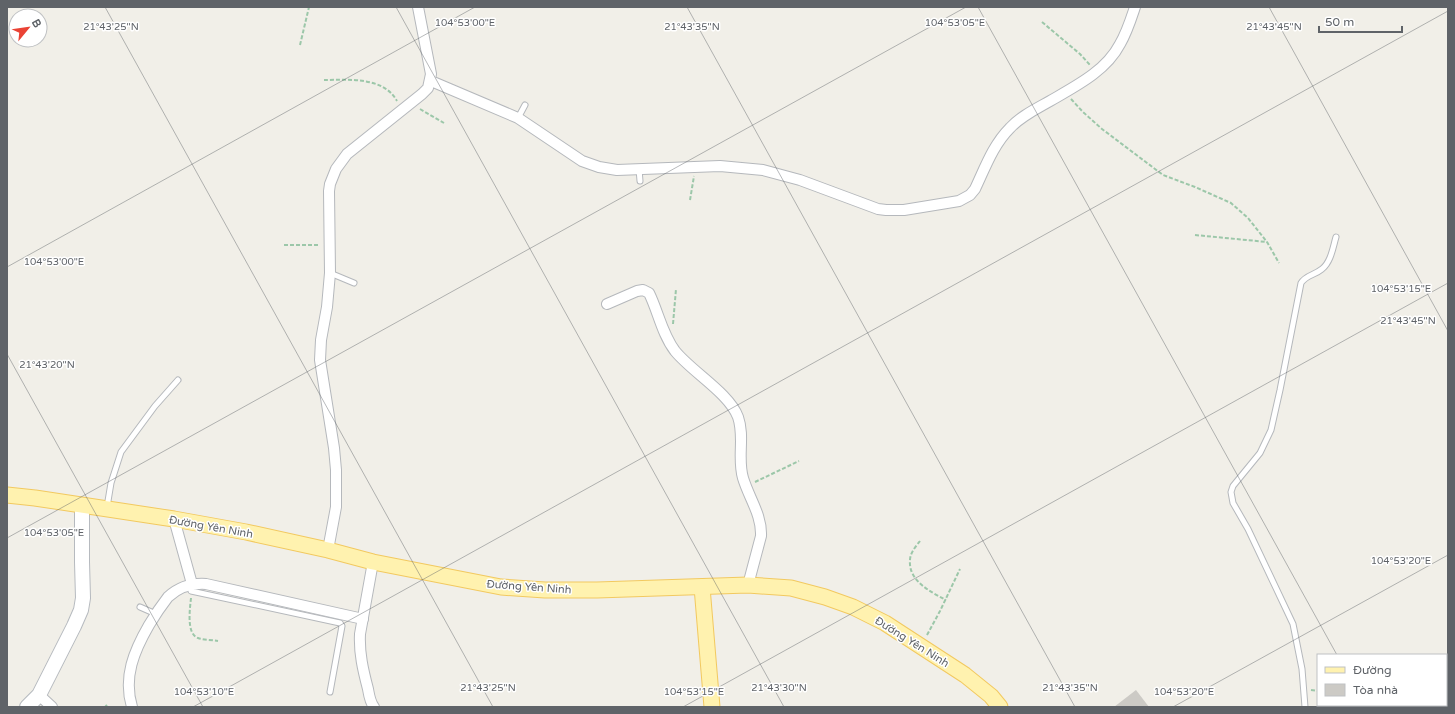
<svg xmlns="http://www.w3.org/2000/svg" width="1455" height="714" font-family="'Varela Round',sans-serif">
  <rect width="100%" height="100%" fill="#f1efe8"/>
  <path fill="#cccac5" d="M1136,690L1149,707H1114Z"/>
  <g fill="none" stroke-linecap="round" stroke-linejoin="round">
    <g stroke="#b5b8bc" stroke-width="7">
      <g id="lane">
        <path d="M518,118L525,105"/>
        <path d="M639,169L640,181"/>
        <path d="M330,273L354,283"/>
        <path d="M107,507L111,483L121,452L155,406L178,380"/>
        <path d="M192,585L191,591L340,623L342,626L330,692"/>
        <path d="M140,607L156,614"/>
        <path d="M1305,707L1302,669L1293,624L1248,529L1233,503L1231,492L1233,486L1260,453L1271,430L1280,390L1301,283C1306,275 1315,275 1322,269C1331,262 1333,247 1336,237"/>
        <path d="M1384,707L1385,705"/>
      </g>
    </g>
    <g stroke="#b5b8bc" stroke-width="12">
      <g id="street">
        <path d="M431,81L518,118L582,161L599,167L617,170L720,166L763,170L800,180L878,209L886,210H904L959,201L970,195L975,189C985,168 993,145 1010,128C1021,116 1036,109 1050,101C1076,86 1106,71 1120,44C1127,32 1131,19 1135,7"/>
        <path d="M607,304L637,291L643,290L649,293C658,311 662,334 675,351C692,372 729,393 738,417C745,437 737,458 743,478C749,498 762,515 761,536L748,585"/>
        <path d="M174,519L192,584"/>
        <path d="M328,550L336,507V470L334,448L320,360L321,340L327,307L330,273L329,191L330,184L336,169L347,154L422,94L428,88L431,74L418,7"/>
        <path d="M373,562L360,634C359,653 363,670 368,689C369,695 370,702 374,707"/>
        <path d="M39,695L52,707"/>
        <path d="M132,707C123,677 134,651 149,625C155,615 161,606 168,597C179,587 191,583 206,584L363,619"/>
      </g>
    </g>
    <g stroke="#b6babf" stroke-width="16">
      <path id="secondary" d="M27,707L39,695L74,626L81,610L83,598L82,562V506"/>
    </g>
    <g stroke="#f2c960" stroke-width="17">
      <g id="primary">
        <path d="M7,495L35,498L174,519L246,532L328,550L373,562L501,587L545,590H597L748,585L791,588L825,597L853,607L885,623L965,675L991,696L1000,707"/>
        <path d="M702,587L712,707"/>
      </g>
    </g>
    <g stroke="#9cc7a9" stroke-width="2" stroke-dasharray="4 2" stroke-linecap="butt">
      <path d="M1042,22L1080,54L1090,65"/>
      <path d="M300,45L309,7"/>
      <path d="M324,80C348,80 383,76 397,101"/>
      <path d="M1071,99L1083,112L1102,129L1163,175L1195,187L1231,203L1248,218L1267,242L1279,263"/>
      <path d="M420,109L444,123"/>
      <path d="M690,200L694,176"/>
      <path d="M1195,235L1267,242"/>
      <path d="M284,245H320"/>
      <path d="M673,324L676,289"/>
      <path d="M755,482L799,461"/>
      <path d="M920,541C916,546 910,553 910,560C908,581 931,592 946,600"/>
      <path d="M191,598C190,608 186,634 198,638C204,640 212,640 218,641"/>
      <path d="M927,635L940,611L960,569"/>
      <path d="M1311,690L1318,691"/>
      <path d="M105,707L107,705"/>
    </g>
    <use href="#lane" stroke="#fff" stroke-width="5"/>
    <use href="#street" stroke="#fff" stroke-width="10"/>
    <use href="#secondary" stroke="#fff" stroke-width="14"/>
    <use href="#primary" stroke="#fff2af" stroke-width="15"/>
  </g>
  <path fill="none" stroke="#5f6368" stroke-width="1" stroke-opacity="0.45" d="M105,7L493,707M396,7L784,707M687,7L1075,707M978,7L1337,655M1269,7L1448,331M7,267L475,7M7,354L203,707M7,538L966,7M1365,705L1366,707M193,707L1448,11M683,707L1448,283M1173,707L1448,555"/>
  <g text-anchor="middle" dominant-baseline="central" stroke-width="3" stroke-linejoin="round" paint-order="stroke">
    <g font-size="11" fill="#5f6368" stroke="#fff">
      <text transform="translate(211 527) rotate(10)">Đường Yên Ninh</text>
      <text transform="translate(529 587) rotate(4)">Đường Yên Ninh</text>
      <text transform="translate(912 642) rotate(32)">Đường Yên Ninh</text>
    </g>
  </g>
  <g font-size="10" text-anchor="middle" fill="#5f6368" stroke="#fff" stroke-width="3" stroke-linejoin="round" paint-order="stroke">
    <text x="465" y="26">104°53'00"E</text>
    <text x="955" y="26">104°53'05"E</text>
    <text x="111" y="30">21°43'25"N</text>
    <text x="692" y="30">21°43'35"N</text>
    <text x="1274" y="30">21°43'45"N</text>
    <text x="54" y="265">104°53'00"E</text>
    <text x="1401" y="292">104°53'15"E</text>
    <text x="1408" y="324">21°43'45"N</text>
    <text x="47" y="368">21°43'20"N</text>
    <text x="54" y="536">104°53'05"E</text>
    <text x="1401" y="564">104°53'20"E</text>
    <text x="488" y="691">21°43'25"N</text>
    <text x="779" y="691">21°43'30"N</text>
    <text x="1070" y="691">21°43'35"N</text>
    <text x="204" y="695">104°53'10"E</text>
    <text x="694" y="695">104°53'15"E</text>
    <text x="1184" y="695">104°53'20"E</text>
  </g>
  <rect width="1455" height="714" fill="none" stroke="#5f6368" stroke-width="16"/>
  <rect x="1317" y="654" width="130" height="52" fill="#ffffff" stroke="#bfc1c3"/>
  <rect x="1325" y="667" width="20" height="6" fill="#fff2af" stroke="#bfc1c3"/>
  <text x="1353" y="674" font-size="12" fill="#5f6368">Đường</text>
  <rect x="1325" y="684" width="20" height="12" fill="#cccac5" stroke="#bfc1c3"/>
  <text x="1353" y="694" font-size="12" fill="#5f6368">Tòa nhà</text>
  <g transform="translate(28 28) rotate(61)"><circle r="19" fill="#ffffff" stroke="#bfc1c3"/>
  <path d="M0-3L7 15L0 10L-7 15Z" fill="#ea4335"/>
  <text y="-6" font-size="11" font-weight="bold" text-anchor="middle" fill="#5f6368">B</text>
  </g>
  <path d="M1319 26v6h83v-6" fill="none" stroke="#5f6368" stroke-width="2"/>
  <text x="1325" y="26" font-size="12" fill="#5f6368" stroke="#ffffff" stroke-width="3" paint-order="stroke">50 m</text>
</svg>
